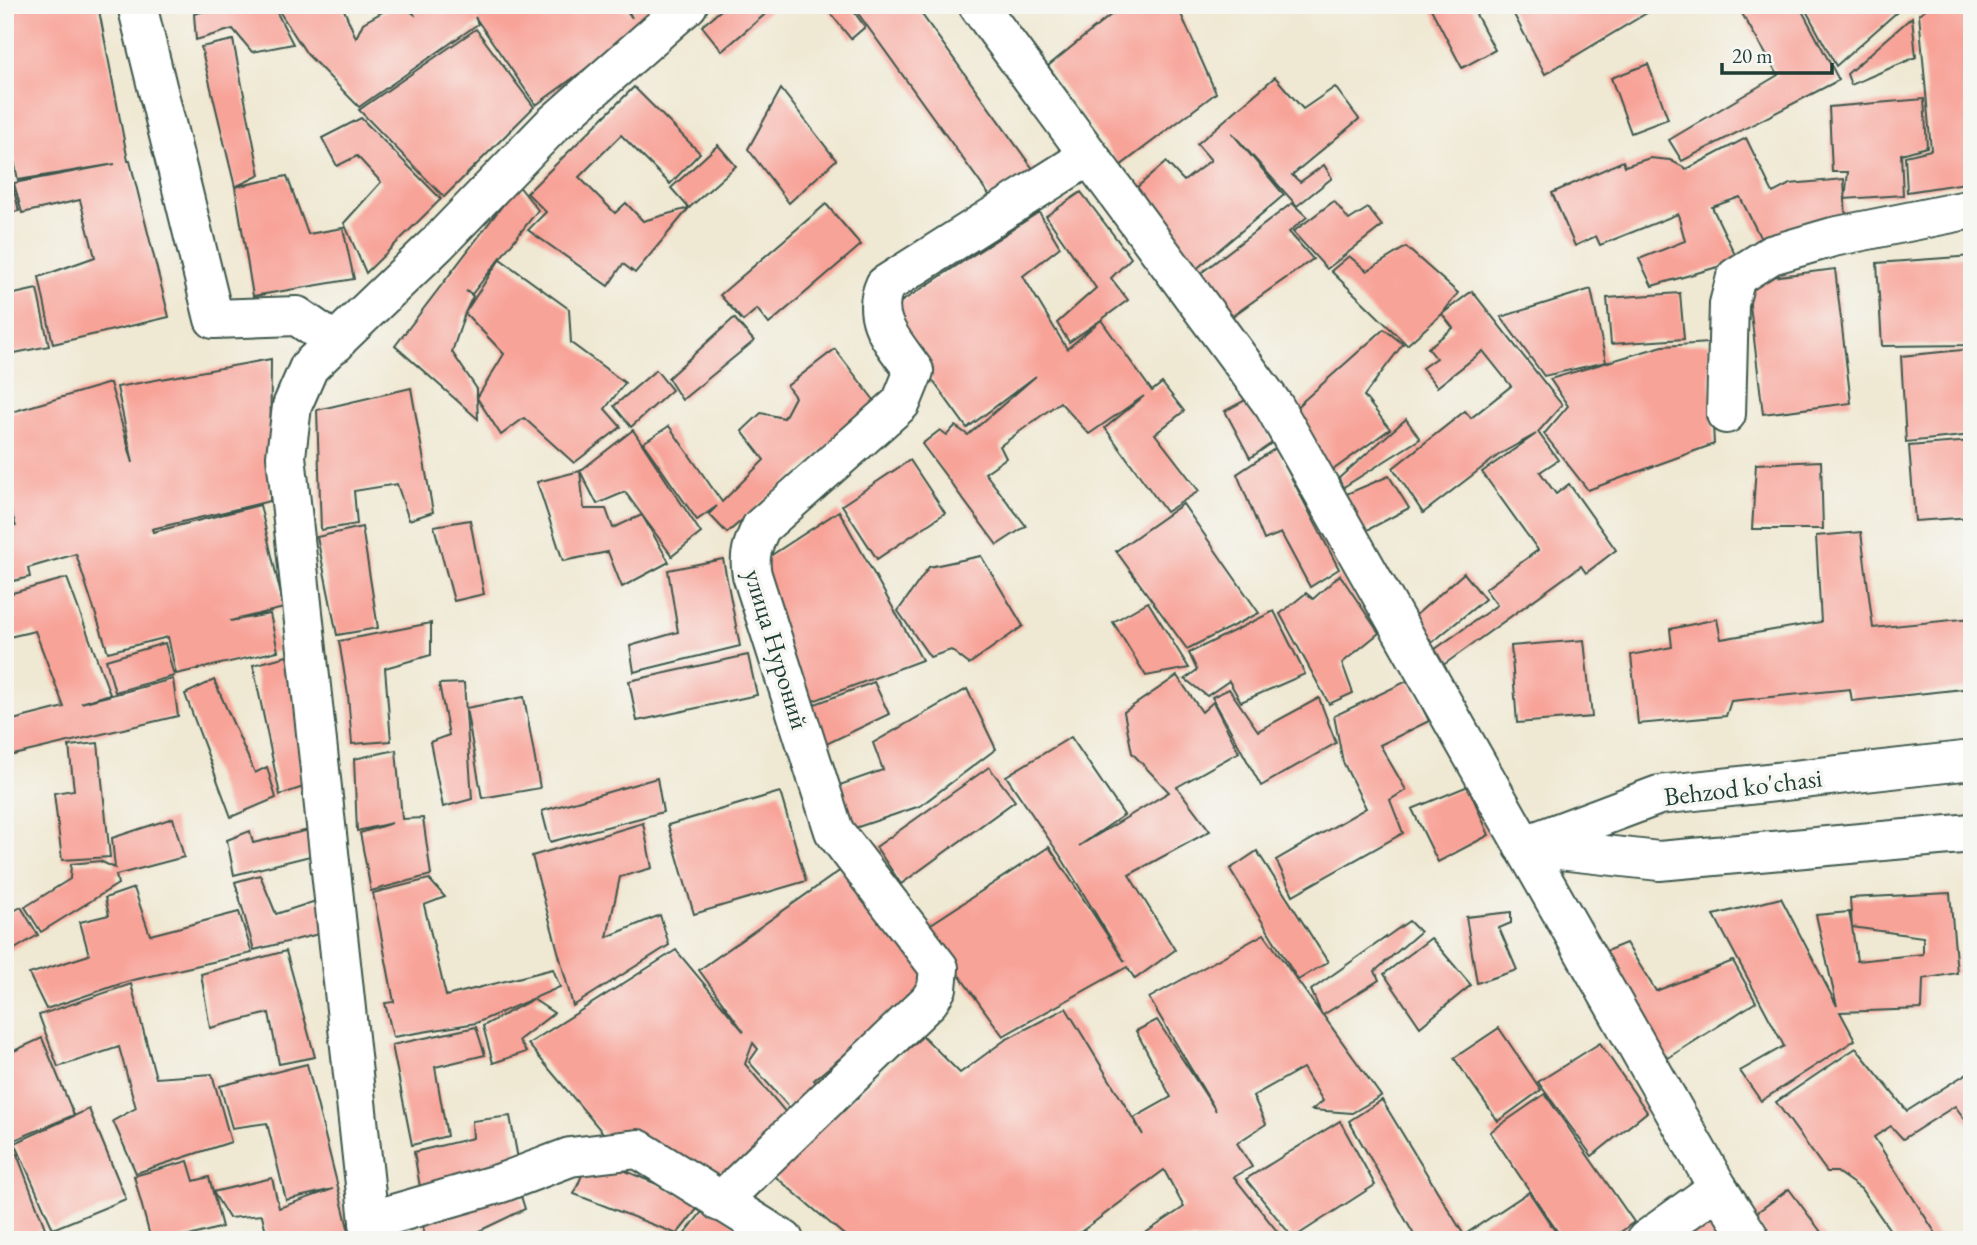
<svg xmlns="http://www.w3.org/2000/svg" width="1977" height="1245" font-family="'EB Garamond',serif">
  <rect width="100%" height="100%" fill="#f6f6f2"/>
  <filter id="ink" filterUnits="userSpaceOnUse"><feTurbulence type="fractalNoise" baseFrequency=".0143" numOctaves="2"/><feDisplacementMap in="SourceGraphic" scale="14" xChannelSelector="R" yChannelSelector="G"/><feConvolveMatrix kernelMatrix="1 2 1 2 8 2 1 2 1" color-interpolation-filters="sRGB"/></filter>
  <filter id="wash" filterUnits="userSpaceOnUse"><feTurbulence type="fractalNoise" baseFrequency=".00686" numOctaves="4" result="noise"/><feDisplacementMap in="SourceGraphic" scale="28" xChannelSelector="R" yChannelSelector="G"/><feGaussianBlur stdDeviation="1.57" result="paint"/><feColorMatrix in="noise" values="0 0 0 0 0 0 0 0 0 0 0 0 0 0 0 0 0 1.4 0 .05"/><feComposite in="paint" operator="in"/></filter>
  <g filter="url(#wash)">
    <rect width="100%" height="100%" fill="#efe8d2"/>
    <g id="blocks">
      <g fill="#f8a398" fill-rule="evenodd">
        <path d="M14,5H98L128,161H130L169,317L53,344L39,277L95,257L80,200L22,213L14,183L115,164L18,180L5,116V7Z"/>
        <path d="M226,5H273L293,44L252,52L233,29L196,40L194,14Z"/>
        <path d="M275,5H342L356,38L363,23L395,5H402L414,14L410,5H623L632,18L625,5H662L639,30L536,105L475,17L478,24L359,107L307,54Z"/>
        <path d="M727,5H776L722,51L702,26Z"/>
        <path d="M824,5H849L865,27L851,39Z"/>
        <path d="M852,5H915L1041,180L1000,210Z"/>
        <path d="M1123,5H1177L1216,93L1120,166L1048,66Z"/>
        <path d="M1429,5H1471L1495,50L1462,68Z"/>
        <path d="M1509,5H1592L1596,11L1607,5H1660L1545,74Z"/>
        <path d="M1737,5H1799L1839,80L1682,161L1669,140L1778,75Z"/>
        <path d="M1803,5H1905L1836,66Z"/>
        <path d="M1931,5H1972V182L1907,192L1905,156L1931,150L1919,14Z"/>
        <path d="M1912,17L1916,57L1851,85L1847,74Z"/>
        <path d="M476,29L534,107L444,197L359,110Z"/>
        <path d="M233,40L260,175L235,187L287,176L308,234L343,228L354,279L253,296L235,187L201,47Z"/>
        <path d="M1648,64L1668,119L1631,133L1611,78Z"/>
        <path d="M1275,77L1303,109L1335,87L1359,119L1292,175L1300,182L1324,165L1332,178L1297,206L1232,133L1284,195L1194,271L1135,189L1166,162L1184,181L1211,160L1197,144Z"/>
        <path d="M634,87L700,153L670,184L621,135L579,177L615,213L626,203L643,221L689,208L671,188L718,145L736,166L689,208L635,273L623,264L608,286L528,230L546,212L527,193Z"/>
        <path d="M781,89L836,160L789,203L748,149Z"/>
        <path d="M1924,99L1927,147L1901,154L1903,195L1845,199L1848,172H1832L1829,107Z"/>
        <path d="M361,118L441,199L366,273L344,223L381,182L357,156L337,166L322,138Z"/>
        <path d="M1746,138L1773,193L1790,184L1844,179L1846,220L1765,247L1740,197L1712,207L1738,261L1652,286L1639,259L1685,241L1678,214L1600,245L1596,236L1575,246L1552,193L1623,161L1625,166L1650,158L1670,160L1687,169Z"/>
        <path d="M5,155L19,211L5,213Z"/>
        <path d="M518,185L538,210L472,294L466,291L473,296L465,313L500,259L569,309L571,343L625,383L605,409L621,427L574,463L524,418L501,435L477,398L478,419L395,346ZM465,313L504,354L477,398V389L452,352Z"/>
        <path d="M1081,192L1131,258L1111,278L1128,300L1101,320L1152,391L1162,383L1184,411L1155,434L1199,491L1166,512L1105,428L1144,396L1089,434L1060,402L1000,446L1006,458L985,473L1026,526L997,545L922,444L940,430L947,435L955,426L968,435L1036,376L967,428L884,313L1039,212L1060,247L1023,276L1067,349L1101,320L1069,342L1057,323L1096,288L1046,216Z"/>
        <path d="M1334,201L1349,220L1368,208L1382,226L1327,269L1293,232Z"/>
        <path d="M1292,203L1307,217L1289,232L1313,259L1231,317L1201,273Z"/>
        <path d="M826,204L861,245L769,324L757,309L743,321L720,295Z"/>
        <path d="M1406,247L1458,293L1442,314L1472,291L1562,405L1538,432L1558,460L1540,472L1556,494L1569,484L1616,550L1586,573L1581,566L1442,666L1431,652L1497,605L1485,589L1538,550L1482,472L1536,434L1500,454L1423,513L1393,468L1465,411L1471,418L1511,386L1483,351L1437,387L1422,368L1436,358L1428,348L1453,328L1442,314L1407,345L1331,271L1349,256L1367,271Z"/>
        <path d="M1972,256V345L1882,346L1877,263Z"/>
        <path d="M1835,269L1851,403L1763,414L1747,280Z"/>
        <path d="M37,289L49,346L5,355V296Z"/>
        <path d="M1591,289L1606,362L1544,376L1501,317Z"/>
        <path d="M1680,293L1684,339L1611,344L1607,298Z"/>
        <path d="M734,318L754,341L682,400L668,378Z"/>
        <path d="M1384,329L1403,344L1364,396L1390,429L1330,472L1292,411Z"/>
        <path d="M1709,343L1714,444L1588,490L1544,434L1568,406L1550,379L1663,346Z"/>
        <path d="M835,349L877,404L727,533L709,514L717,506L697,520L643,443L669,426L722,502L764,460L742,431L761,413L784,418L795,397L787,386Z"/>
        <path d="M1972,349V435L1906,442L1901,356Z"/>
        <path d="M271,359L270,501L152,529L153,532L260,505L284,608L230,621L270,614L278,651L176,674L168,637L108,652L76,554L28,568L30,577L5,583V498L16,527L5,491V414L110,383L133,463L117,387Z"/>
        <path d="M656,370L672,390L631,427L614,406Z"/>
        <path d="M411,388L433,512L409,520L397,484L354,491L357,524L321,530L317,410Z"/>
        <path d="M1249,398L1272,443L1250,458L1225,411Z"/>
        <path d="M1406,419L1420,439L1342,488L1339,478Z"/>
        <path d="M633,430L701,533L672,556L642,515L669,562L622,587L608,552L563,561L537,482L580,471L584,509H606L613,528L642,515L625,492L597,504L580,471Z"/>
        <path d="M1972,441V517L1915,521L1909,446Z"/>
        <path d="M1276,448L1339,569L1310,587L1281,533L1264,540L1237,474Z"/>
        <path d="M910,460L945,513L877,559L842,505Z"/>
        <path d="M1821,461L1823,529H1752L1756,464Z"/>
        <path d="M1389,476L1409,508L1362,533L1344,495Z"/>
        <path d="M1183,504L1259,613L1187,649L1116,551Z"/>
        <path d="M839,511L922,660L800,706L755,566Z"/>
        <path d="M470,520L484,594L454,601L434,526Z"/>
        <path d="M362,527L378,628L337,635L317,537Z"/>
        <path d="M1861,532L1873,628L1972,618V688L1852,701L1850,689L1731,701L1726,716L1638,724L1631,655L1672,647L1670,629L1717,619L1721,639L1821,622L1816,536Z"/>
        <path d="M981,556L1023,626L969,664L951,650L930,657L898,611L929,567Z"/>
        <path d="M723,559L740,646L634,672L630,646L678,632L668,570Z"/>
        <path d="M1464,573L1485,599L1423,650L1408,622Z"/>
        <path d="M1340,575L1379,633L1342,663L1353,693L1329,704L1280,614L1306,593L1313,599Z"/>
        <path d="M67,578L110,694L81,703L173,679L178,716L5,757V722L64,707L35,631L5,638V595Z"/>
        <path d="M1148,602L1189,668L1146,676L1113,622Z"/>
        <path d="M1274,611L1305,674L1241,702L1229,681L1207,696L1185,679L1197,670L1189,653Z"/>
        <path d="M431,623V655L385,668L391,741L352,744L348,695L339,641Z"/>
        <path d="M1584,640L1592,717L1517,723L1511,646Z"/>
        <path d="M165,643L174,676L115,692L106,660Z"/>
        <path d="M748,655L757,695L637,721L629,681Z"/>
        <path d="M287,656L309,785L280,795L253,665Z"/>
        <path d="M1177,676L1202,712L1213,702L1239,752L1177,787L1210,831L1129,875L1175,950L1135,979L1127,967L1003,1036L925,928L1049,847L1125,962L1061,857L1006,776L1071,737L1124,815L1079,846L1169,792L1132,753L1124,712Z"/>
        <path d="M214,680L255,773L267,767L276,798L231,817L185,694Z"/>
        <path d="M1409,680L1429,721L1380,745L1406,790L1390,800L1403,833L1293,895L1276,860L1366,808L1343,762L1334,716Z"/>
        <path d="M874,682L889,714L816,749L799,710Z"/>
        <path d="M464,683L472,799L443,807L430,742L449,735L439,684Z"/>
        <path d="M967,689L996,749L920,806L855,828L834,787L883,770L873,743Z"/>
        <path d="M1229,689L1258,731L1319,698L1336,743L1261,786L1212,697Z"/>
        <path d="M524,697L540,788L482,798L466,708Z"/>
        <path d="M98,743L110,857L62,860L54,793L74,790L69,746Z"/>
        <path d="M396,750L402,819L423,818L431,875L371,891L360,833L392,823L357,831L354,759Z"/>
        <path d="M989,767L1015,801L901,884L876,847Z"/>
        <path d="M657,778L663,812L550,842L542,811Z"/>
        <path d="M1468,786L1489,835L1438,862L1412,809Z"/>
        <path d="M780,792L806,881L694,914L668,825Z"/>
        <path d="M173,818L184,857L116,875L118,884L41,932L25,907L70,879L71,864L100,861L115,868L112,838Z"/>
        <path d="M643,823L652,868L620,877L607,937L660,915L669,945L573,1006L532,856Z"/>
        <path d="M309,830L314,855L234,875L227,840L250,831L253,843Z"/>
        <path d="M1257,851L1328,962L1298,980L1230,869Z"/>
        <path d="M848,865L932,982L814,1080L822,1092L795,1114L749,1062L758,1049L753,1043L745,1064L793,1121L718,1190L613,1145L528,1044L676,950L744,1032L699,970Z"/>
        <path d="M260,875L276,914L325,898L331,931L254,950L235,882Z"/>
        <path d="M429,879L445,897L424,905L446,996L553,969L560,987L476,1023L393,1037L385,1003L394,1002L373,893Z"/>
        <path d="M134,888L150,935L239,912L252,953L129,981L46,1009L29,974L89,955L80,922L109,915L105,898Z"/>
        <path d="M1950,893L1957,973L1923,979L1922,1009L1840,1012L1855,1040L1761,1101L1740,1071L1784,1046L1714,915L1781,898L1837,1006L1816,915L1849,912L1852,927L1850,898ZM1852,927L1923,937V954L1857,961Z"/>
        <path d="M21,907L38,935L8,953L5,916Z"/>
        <path d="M1511,912V923L1499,928L1517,970L1477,983L1466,917Z"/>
        <path d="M1409,921L1420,932L1375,971L1379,980L1323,1015L1381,1096L1352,1113L1312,1110L1323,1101L1303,1068L1253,1096L1266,1124L1237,1143L1252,1167L1234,1177L1284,1240H1135L1184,1207L1164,1170L1070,1240H850L770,1172L923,1036L960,1073L1005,1040L1066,1008L1143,1135L1134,1118L1171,1097L1136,1031L1157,1020L1216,1111L1149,998L1264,934L1322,1015L1311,990Z"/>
        <path d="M1431,938L1471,985L1420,1027L1384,974Z"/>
        <path d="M1626,943L1656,991L1733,961L1756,1002L1660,1063L1594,956Z"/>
        <path d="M286,951L315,1057L279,1064L269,1013L210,1028L201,974Z"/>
        <path d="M131,984L156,1078L212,1074L231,1142L136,1173L113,1121L136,1108L119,1047L58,1067L39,1015Z"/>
        <path d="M533,999L554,1013L519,1040L526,1052L493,1063L483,1026Z"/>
        <path d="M476,1027L485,1055L435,1067L447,1136L412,1145L392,1045Z"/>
        <path d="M1499,1028L1541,1090L1498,1121L1454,1058Z"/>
        <path d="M42,1038L74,1115L12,1141L45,1228L15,1240H5V1055Z"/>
        <path d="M1600,1043L1647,1112L1592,1156L1538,1082Z"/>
        <path d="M1856,1048L1907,1111L1972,1070V1129L1955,1106L1903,1139L1891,1126L1874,1137L1940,1240H1897L1861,1189L1837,1172H1827L1776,1102Z"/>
        <path d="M307,1064L338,1187L351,1240H268L262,1215L229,1218L213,1192L272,1178L279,1208L333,1189L286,1200L267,1123L232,1128L220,1086Z"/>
        <path d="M1545,1094L1634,1222L1610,1240H1563L1490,1132Z"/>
        <path d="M1382,1100L1464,1235L1529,1192L1561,1240H1417L1349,1121Z"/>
        <path d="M89,1109L126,1199L53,1229L15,1143Z"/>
        <path d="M510,1116L521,1175L422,1199L414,1152L473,1138L472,1121Z"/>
        <path d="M1340,1121L1375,1185L1293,1238L1246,1179Z"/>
        <path d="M590,1156L702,1203L677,1234L574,1194Z"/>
        <path d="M188,1161L194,1181L209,1177L222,1227L175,1240H151L134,1176Z"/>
        <path d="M517,1183L525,1209L477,1232V1240H425L421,1208Z"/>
        <path d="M1789,1189L1827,1240H1770L1752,1216Z"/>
        <path d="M708,1204L756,1240H680Z"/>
        <path d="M1713,1216L1728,1240H1679Z"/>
      </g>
    </g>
  </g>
  <g filter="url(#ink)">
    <use href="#blocks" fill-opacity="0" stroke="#3e574c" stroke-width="2"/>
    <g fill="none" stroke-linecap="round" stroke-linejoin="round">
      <g stroke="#3e574c" stroke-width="42">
        <g id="minor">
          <path d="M137,5L214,319L297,316L336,343"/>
          <path d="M978,5L1274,406L1718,1188L1646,1240"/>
          <path d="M1726,414L1729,304L1736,277L1771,255L1833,237L1972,209"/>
          <path d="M1523,846L1659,795L1972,760"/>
          <path d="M1532,847L1659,861L1972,833"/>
          <path d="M1718,1188L1751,1240"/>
          <path d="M720,1202L929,1001L937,988L939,968L834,831L752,575C748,556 753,544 761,527L901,403L914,371C895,343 869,320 885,285L1089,156"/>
          <path d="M369,1221L501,1183L570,1157L638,1149L784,1240"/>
          <path d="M371,1240L286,456L292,406L309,367L438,243L551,126L688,5"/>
        </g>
      </g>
      <use href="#minor" stroke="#fff" stroke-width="38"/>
    </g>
  </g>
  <g text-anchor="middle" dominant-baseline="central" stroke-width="7" stroke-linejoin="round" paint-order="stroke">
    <g font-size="26" fill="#1f3d34" stroke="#f6f6f2">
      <text transform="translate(777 649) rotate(73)">улица Нуроний</text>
      <text transform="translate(1743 787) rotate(-7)">Behzod ko'chasi</text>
    </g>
  </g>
  <rect width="1977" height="1245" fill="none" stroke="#f6f6f2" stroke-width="28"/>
  <path d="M1722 63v10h110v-10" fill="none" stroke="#1f3d34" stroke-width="3.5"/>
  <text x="1732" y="63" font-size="21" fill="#1f3d34" stroke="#f6f6f2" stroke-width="5" paint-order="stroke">20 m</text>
</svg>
